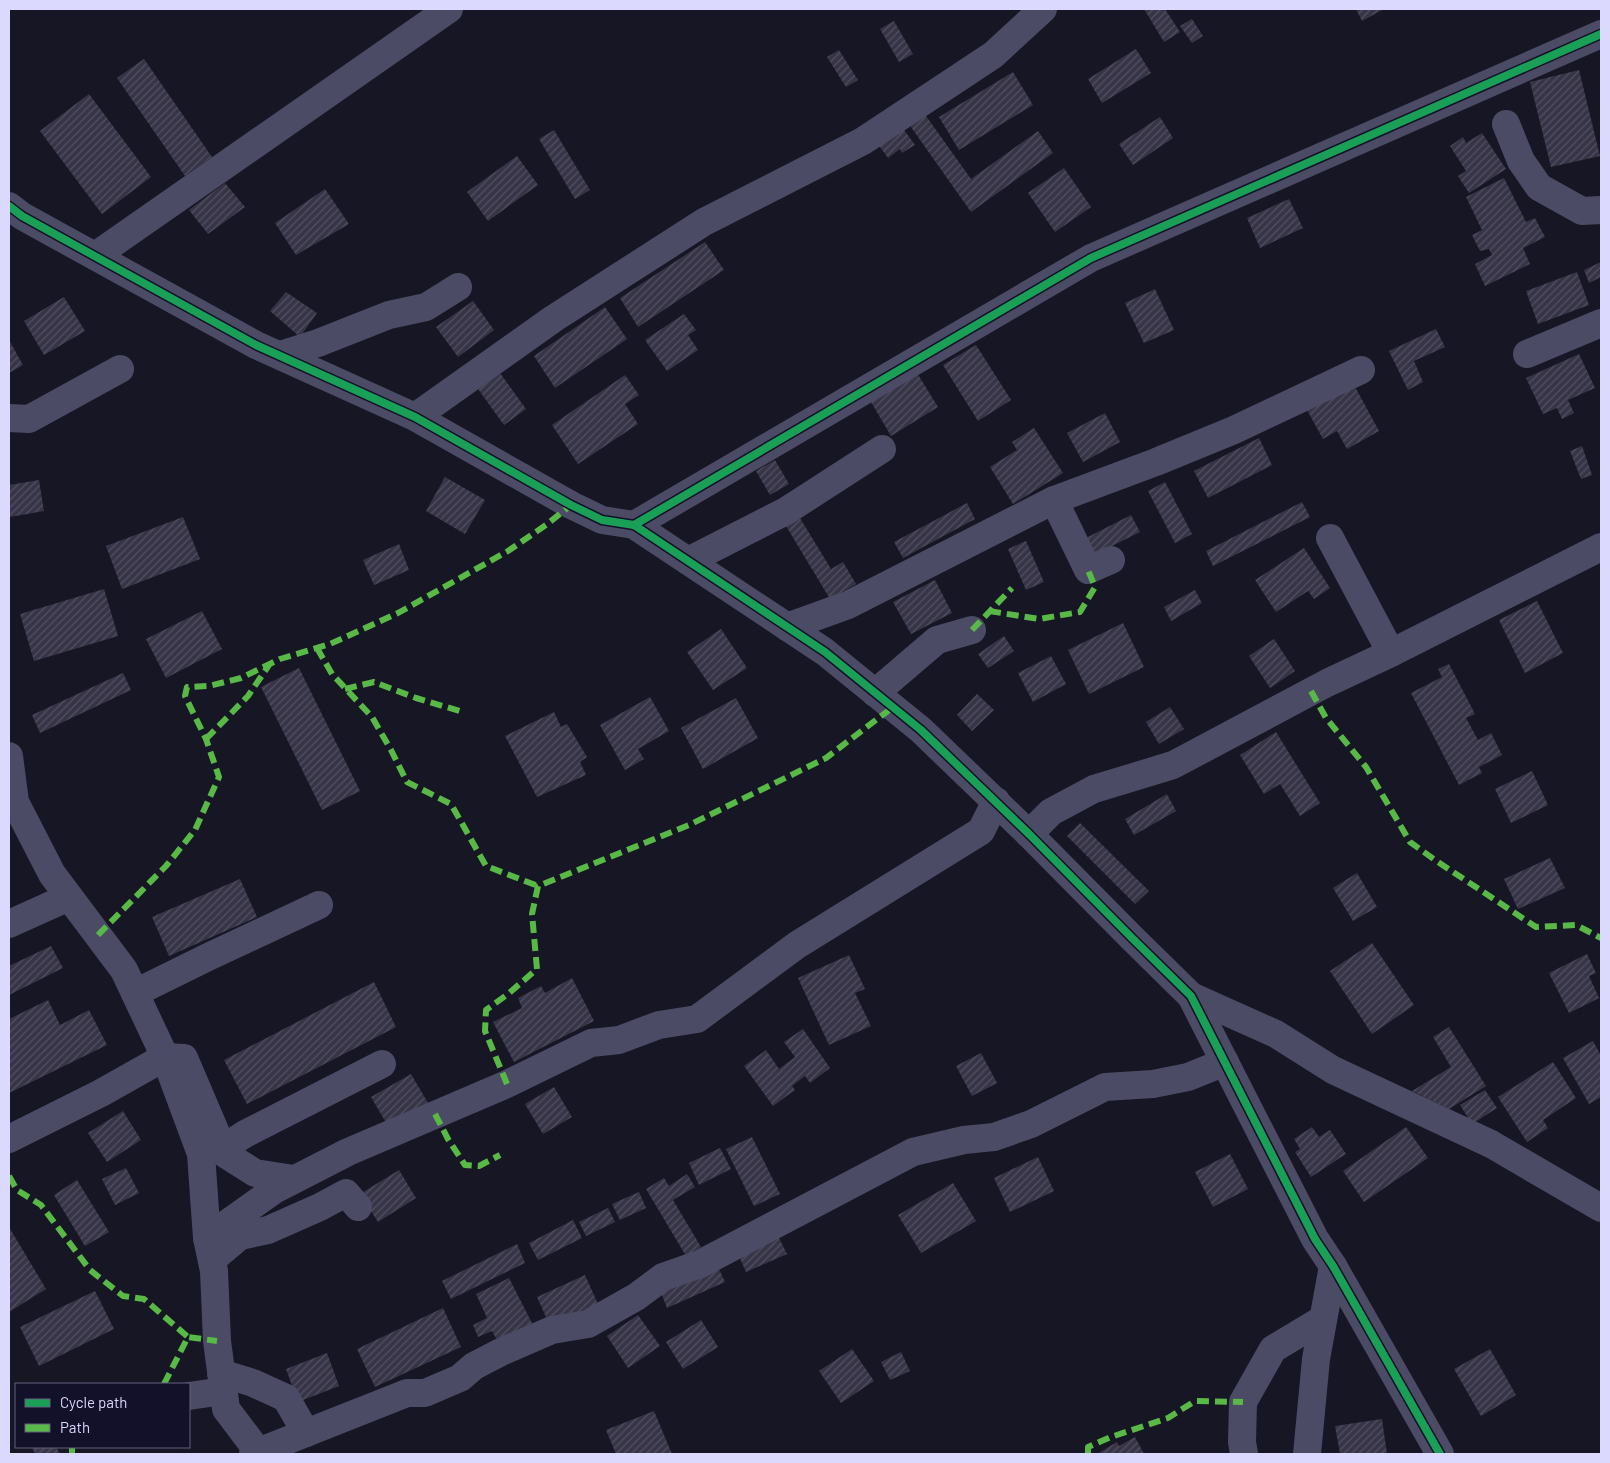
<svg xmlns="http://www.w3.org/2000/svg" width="1610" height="1463" font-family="Barlow,sans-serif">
  <defs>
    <pattern id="building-hatch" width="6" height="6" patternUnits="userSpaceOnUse" patternTransform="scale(1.25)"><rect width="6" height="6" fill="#363446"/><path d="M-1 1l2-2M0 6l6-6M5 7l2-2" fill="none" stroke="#525162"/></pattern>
  </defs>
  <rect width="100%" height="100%" fill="#171624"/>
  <g fill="url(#building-hatch)">
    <path d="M1144,9H1165L1180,32L1164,42Z"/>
    <path d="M1356,9H1384L1362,21Z"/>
    <path d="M1192,19L1203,36L1192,43L1180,26Z"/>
    <path d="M894,21L913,54L899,62L880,29Z"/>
    <path d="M1136,49L1151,73L1102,103L1088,79Z"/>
    <path d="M839,50L858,80L846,87L827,57Z"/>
    <path d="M144,59L212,157L185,176L117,78Z"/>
    <path d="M1579,70L1600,156L1551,167L1530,82Z"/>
    <path d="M1013,72L1033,105L959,150L939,117Z"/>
    <path d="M89,94L151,177L102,214L40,131Z"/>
    <path d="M921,109L971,179L1038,131L1053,153L971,212L906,120Z"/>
    <path d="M1160,117L1173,138L1133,165L1119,144Z"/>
    <path d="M899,123L915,145L902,153L900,149L888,158L875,140Z"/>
    <path d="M554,130L590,190L575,199L539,139Z"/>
    <path d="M1482,133L1506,169L1469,193L1458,176L1466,171L1450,146L1463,137L1466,143Z"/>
    <path d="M517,156L538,185L488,221L467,192Z"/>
    <path d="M1064,168L1091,207L1055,232L1028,193Z"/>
    <path d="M1504,178L1526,222L1535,218L1545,237L1523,248L1530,264L1485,286L1475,264L1492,255L1489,249L1480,251L1472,235L1482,230L1466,197Z"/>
    <path d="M225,183L245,207L208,234L189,210Z"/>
    <path d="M325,189L349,224L296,255L275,223Z"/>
    <path d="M1289,199L1303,228L1260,248L1247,218Z"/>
    <path d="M705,242L724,270L638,327L620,298Z"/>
    <path d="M1601,262V277L1589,283L1584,270Z"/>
    <path d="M1577,272L1589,305L1538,324L1526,291Z"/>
    <path d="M1155,289L1174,330L1144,343L1125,303Z"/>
    <path d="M286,292L317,313L300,337L270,311Z"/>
    <path d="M64,297L85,331L44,355L24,321Z"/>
    <path d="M473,301L494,330L458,357L436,327Z"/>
    <path d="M605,307L627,339L555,388L534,356Z"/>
    <path d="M684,314L696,330L688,335L698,350L667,371L645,340Z"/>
    <path d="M1436,329L1445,347L1414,361L1423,382L1408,390L1389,351Z"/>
    <path d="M9,340L23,365L9,373Z"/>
    <path d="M976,345L1011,400L978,421L943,365Z"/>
    <path d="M1579,354L1595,388L1568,400L1574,413L1562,419L1557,408L1543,414L1526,378Z"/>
    <path d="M500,373L526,409L504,425L478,389Z"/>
    <path d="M917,373L938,407L891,436L871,402Z"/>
    <path d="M625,375L639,395L625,404L638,424L578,464L552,425Z"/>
    <path d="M1354,385L1379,431L1347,449L1337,431L1323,439L1307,410Z"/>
    <path d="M1105,413L1120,442L1083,462L1067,433Z"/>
    <path d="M1034,428L1063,473L1013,504L990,467L1017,450L1012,442Z"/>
    <path d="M1259,438L1272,465L1208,498L1194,471Z"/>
    <path d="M1582,446L1592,475L1581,479L1570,451Z"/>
    <path d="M775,460L789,484L770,495L756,471Z"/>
    <path d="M445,477L485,500L465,534L426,511Z"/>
    <path d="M39,480L44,511L10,517L9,485Z"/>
    <path d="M1165,482L1192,534L1175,543L1148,491Z"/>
    <path d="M1302,502L1310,517L1213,566L1206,551Z"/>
    <path d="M967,503L975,519L903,558L894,542Z"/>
    <path d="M1131,515L1140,532L1090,557L1082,540Z"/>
    <path d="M183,517L200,559L122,589L106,546Z"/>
    <path d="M800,518L831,569L843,562L856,584L830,599L786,526Z"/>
    <path d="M1026,541L1044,582L1026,590L1008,549Z"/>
    <path d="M399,544L409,570L374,585L363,560Z"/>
    <path d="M1304,548L1330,588L1314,599L1308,591L1276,612L1255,580Z"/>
    <path d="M935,580L952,613L911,634L893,602Z"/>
    <path d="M104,589L118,636L34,661L20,614Z"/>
    <path d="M1195,590L1202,603L1171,621L1164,607Z"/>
    <path d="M1537,601L1563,653L1525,673L1499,620Z"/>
    <path d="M202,611L222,649L166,678L146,639Z"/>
    <path d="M1123,623L1144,667L1089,694L1068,650Z"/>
    <path d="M721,629L747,668L713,690L687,652Z"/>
    <path d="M1004,636L1014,651L988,668L978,654Z"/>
    <path d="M1274,639L1295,671L1270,688L1249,656Z"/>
    <path d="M1051,656L1066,684L1033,702L1018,673Z"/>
    <path d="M1449,664L1475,714L1466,718L1478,740L1491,733L1502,755L1479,767L1482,773L1459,785L1411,693L1442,677L1438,669Z"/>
    <path d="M299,668L360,791L322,810L261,687Z"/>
    <path d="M123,673L131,690L40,733L32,715Z"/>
    <path d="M977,694L994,710L972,731L957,715Z"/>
    <path d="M650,697L669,731L638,749L644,759L625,770L600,725Z"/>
    <path d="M736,698L758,738L703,769L681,728Z"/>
    <path d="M1170,707L1184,729L1159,744L1146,722Z"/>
    <path d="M554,712L561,727L567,724L587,757L580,762L586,775L537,797L505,736Z"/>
    <path d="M1276,732L1320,803L1300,816L1280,784L1264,794L1240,755Z"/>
    <path d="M1532,771L1548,805L1511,823L1495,789Z"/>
    <path d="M1167,794L1176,811L1134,835L1125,819Z"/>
    <path d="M1080,823L1149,891L1135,904L1067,836Z"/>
    <path d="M1550,858L1565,888L1518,909L1504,879Z"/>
    <path d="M1357,873L1377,907L1353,921L1333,888Z"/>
    <path d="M240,879L257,917L169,956L152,917Z"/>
    <path d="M1372,943L1414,1005L1372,1034L1330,971Z"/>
    <path d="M51,946L63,968L9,995V966Z"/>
    <path d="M1587,954L1596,973L1589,976L1599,998L1569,1013L1549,973Z"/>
    <path d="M849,955L865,989L855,993L871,1026L829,1045L798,978Z"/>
    <path d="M572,978L594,1021L514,1062L493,1022L522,1008L518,998L541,986L545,993Z"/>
    <path d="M374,982L396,1027L247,1104L224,1060Z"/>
    <path d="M48,1000L60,1025L89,1010L107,1045L9,1093V1019Z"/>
    <path d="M1449,1027L1486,1086L1449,1109L1412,1091L1451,1067L1433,1037Z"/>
    <path d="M803,1029L830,1068L810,1083L805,1076L792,1086L795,1090L773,1106L744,1066L766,1050L779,1069L795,1057L784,1042Z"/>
    <path d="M1593,1041L1601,1056V1097L1589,1104L1563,1058Z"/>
    <path d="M981,1053L997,1083L972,1096L956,1066Z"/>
    <path d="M1553,1062L1576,1098L1543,1120L1548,1128L1527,1142L1498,1097Z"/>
    <path d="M411,1074L428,1103L388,1126L371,1097Z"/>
    <path d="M554,1087L572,1117L543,1134L525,1104Z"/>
    <path d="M1485,1090L1497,1108L1472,1124L1460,1105Z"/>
    <path d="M123,1111L141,1140L107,1162L88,1133Z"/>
    <path d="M1312,1127L1319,1137L1330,1130L1346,1154L1311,1177L1295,1152L1300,1149L1294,1139Z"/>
    <path d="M1406,1127L1428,1158L1364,1202L1343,1171Z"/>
    <path d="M752,1137L780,1194L754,1206L726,1149Z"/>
    <path d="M720,1148L731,1169L699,1185L689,1163Z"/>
    <path d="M1230,1154L1248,1189L1213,1207L1195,1172Z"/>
    <path d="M1038,1157L1054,1191L1010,1212L994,1178Z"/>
    <path d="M126,1168L139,1193L115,1205L102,1179Z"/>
    <path d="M399,1170L416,1198L378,1222L360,1194Z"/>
    <path d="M687,1174L695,1187L673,1200L701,1247L686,1256L646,1189L664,1178L669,1186Z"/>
    <path d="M77,1180L109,1232L85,1246L54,1195Z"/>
    <path d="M953,1183L976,1221L921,1253L898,1215Z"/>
    <path d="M639,1192L646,1208L620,1220L612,1204Z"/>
    <path d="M608,1208L615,1222L586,1236L579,1222Z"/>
    <path d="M573,1220L582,1238L538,1260L529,1243Z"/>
    <path d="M9,1227L46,1289L9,1312Z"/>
    <path d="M778,1236L787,1254L746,1272L738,1254Z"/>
    <path d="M517,1244L525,1263L451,1299L442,1281Z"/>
    <path d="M717,1265L725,1282L667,1308L660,1290Z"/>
    <path d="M585,1275L598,1304L550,1326L537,1297Z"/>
    <path d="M509,1278L533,1325L498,1342L492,1331L478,1337L473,1325L487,1318L476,1294Z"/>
    <path d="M95,1291L114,1329L39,1366L20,1327Z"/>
    <path d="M443,1308L461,1347L375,1387L357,1349Z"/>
    <path d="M638,1315L660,1346L628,1368L607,1336Z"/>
    <path d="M701,1320L718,1347L683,1369L666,1342Z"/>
    <path d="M852,1349L874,1381L841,1403L819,1371Z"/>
    <path d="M1490,1349L1516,1395L1481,1416L1454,1369Z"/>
    <path d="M901,1352L910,1371L890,1380L881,1362Z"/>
    <path d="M327,1353L339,1386L298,1402L286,1369Z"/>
    <path d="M654,1411L672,1454H616L606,1430Z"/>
    <path d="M1382,1419L1387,1454H1340L1335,1426Z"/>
    <path d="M1135,1437L1144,1454H1097L1117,1442L1119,1446Z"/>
    <path d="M32,1447H56L60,1454H35Z"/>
  </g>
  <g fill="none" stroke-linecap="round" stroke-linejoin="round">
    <g stroke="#4b4b65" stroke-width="28">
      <path d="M1506,124L1521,161L1539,187L1582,211L1601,210"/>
      <path d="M9,206L22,216L256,345L415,417L571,505L602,520L634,525L825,652L921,730L1029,834L1132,938L1191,996L1315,1239L1333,1266L1440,1454"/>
      <path d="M95,256L449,9"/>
      <path d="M1527,354L1601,323"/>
      <path d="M280,355L318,343L389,315L426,307L458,287"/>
      <path d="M415,417L553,319L704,222L863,141L993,55L1043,9"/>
      <path d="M9,418L29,419L120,369"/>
      <path d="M1054,500L1088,570L1111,560"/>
      <path d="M634,525L1091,258L1601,34"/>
      <path d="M1330,538L1391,653"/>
      <path d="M688,561L786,511L882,449"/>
      <path d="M787,627L848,605L1054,500L1156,462L1234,430L1361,370"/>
      <path d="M875,693L937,640L972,630"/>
      <path d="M9,756L15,802L52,874L124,970L165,1057L201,1154L207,1238L214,1271L217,1341L226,1409L260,1454"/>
      <path d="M1029,834L1051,812L1094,789L1173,765L1327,683L1391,653L1601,547"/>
      <path d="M9,924L69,897"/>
      <path d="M135,993L208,957L319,905"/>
      <path d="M1191,996L1276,1034L1333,1070L1491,1144L1601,1208"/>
      <path d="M9,1139L101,1093L165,1057L184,1058L225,1154L255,1173L294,1179"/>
      <path d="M223,1148L245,1134L382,1064"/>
      <path d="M207,1238L274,1190L348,1152L507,1084L591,1043L619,1040L659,1025L697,1019L797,945L981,831L996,801"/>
      <path d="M215,1257L240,1236L268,1230L320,1207L346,1193L358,1207"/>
      <path d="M221,1373L253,1383L286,1398L306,1433"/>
      <path d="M189,1396L223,1391"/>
      <path d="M253,1454L407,1393H425L460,1378L474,1366L501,1352L552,1330L588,1324L636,1297L663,1277L700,1264L913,1152L964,1140L994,1137L1031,1124L1105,1087L1153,1084L1188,1077L1225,1062"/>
      <path d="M1244,1454L1242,1442L1243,1402L1273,1349L1323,1319"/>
      <path d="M1307,1454L1316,1359L1333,1266"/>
    </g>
    <g stroke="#58b947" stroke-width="6" stroke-dasharray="12 6" stroke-linecap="butt">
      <path d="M989,611L1039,619L1080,612L1095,587L1088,570"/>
      <path d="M972,630L1012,588"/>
      <path d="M317,648L332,674L372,717L391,750L407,782L451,804L486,866L538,886"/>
      <path d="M345,689L374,682L416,698L463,712"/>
      <path d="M1311,691L1326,718L1366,767L1410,842L1435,860L1536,927L1576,925L1601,938"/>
      <path d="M206,739L248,696L269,665"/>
      <path d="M98,935L166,866L195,830L219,777L206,739L185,696L187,687L209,686L241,678L280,659L330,644L398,613L508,551L546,525L571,505"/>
      <path d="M507,1084L485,1031L486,1010L508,994L537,969L532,914L538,886L689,825L826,758L893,707"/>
      <path d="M435,1114L448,1139L465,1165L479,1166L500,1155"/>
      <path d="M9,1176L17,1190L41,1205L90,1270L123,1296L144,1299L188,1337"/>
      <path d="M164,1384L188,1337L217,1341"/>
      <path d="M72,1447V1454"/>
      <path d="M1088,1454V1447L1111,1437L1168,1418L1195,1401L1243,1402"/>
    </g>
    <g stroke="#13102a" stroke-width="11">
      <g id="cycleway">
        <path d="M9,206L22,216L256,345L415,417L571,505L602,520L634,525L825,652L921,730L1029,834L1132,938L1191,996L1315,1239L1333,1266L1440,1454"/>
        <path d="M634,525L1091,258L1601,34"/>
      </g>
    </g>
    <use href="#cycleway" stroke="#1a9f57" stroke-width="8"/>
  </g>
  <rect width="1610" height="1463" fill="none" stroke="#dcd9ff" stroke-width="20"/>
  <rect x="15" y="1383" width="175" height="65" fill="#13102a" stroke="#63607f"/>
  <rect x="25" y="1399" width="25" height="8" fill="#1a9f57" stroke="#63607f"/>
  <text x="60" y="1408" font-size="15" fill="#dcd9ff">Cycle path</text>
  <rect x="25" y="1424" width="25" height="8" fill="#58b947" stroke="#63607f"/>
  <text x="60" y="1433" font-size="15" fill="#dcd9ff">Path</text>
</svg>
